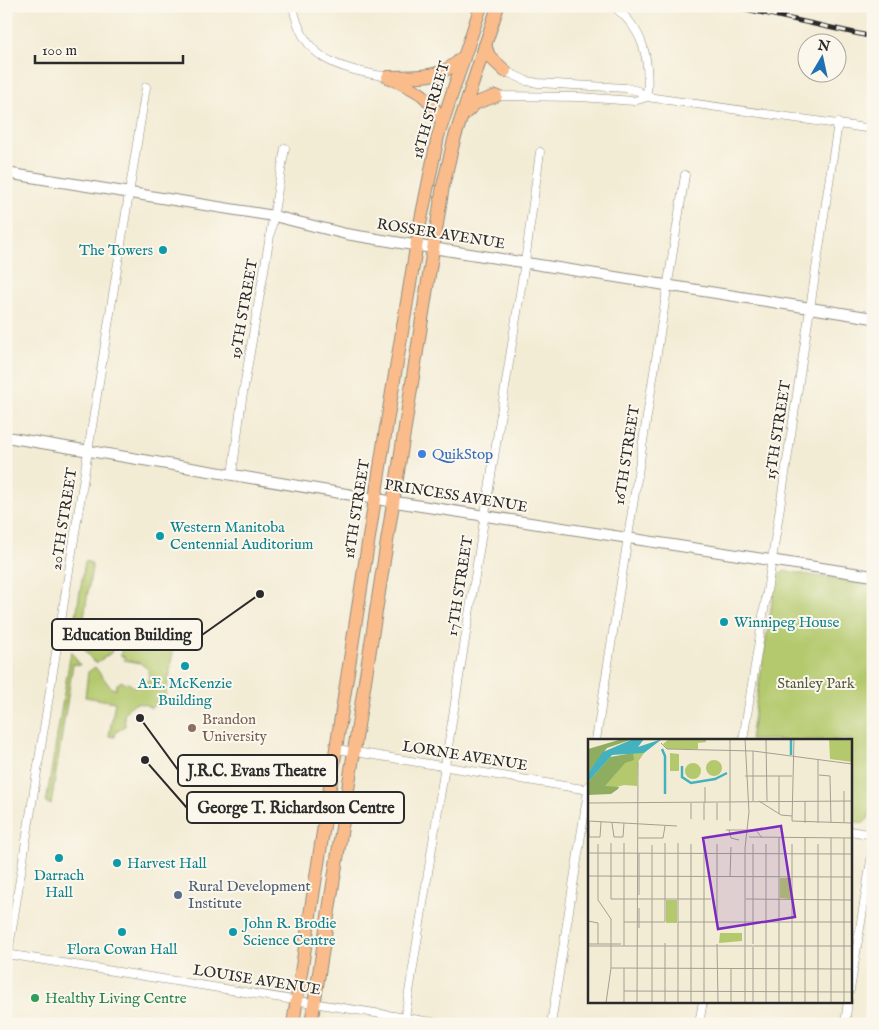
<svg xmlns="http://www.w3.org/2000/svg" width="879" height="1030" font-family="'IM FELL English',serif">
  <rect width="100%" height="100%" fill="#fbf7ec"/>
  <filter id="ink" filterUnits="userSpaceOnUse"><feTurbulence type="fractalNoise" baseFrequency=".02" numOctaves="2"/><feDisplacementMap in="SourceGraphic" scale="10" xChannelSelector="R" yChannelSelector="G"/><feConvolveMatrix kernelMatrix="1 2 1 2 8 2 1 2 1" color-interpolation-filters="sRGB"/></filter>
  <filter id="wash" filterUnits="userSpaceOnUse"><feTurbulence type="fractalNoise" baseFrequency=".0096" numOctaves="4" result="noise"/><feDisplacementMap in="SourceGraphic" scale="20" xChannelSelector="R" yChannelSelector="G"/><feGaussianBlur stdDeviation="1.12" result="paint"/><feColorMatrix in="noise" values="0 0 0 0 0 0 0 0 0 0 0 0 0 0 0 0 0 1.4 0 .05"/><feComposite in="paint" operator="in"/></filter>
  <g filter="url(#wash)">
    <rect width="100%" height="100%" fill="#f3ecd5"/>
    <g fill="#b4c96d" stroke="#707a4c">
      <path d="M85,561L91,563L92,567L82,629L93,631V633L111,636L110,643L113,647L111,653L96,663L93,661L73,634Z"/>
      <path d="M785,571L873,585V796L869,818L864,823L850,821V740H750L775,583L779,575Z"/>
      <path d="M164,633L176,635L165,700L158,699L157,703L151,708C140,700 128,703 124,716L125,726L118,731H116L115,737L109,736L115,702L85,697L88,672L95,667L111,688L116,689L117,684L122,681L124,684L127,682L134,687L144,685L150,678L148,669L140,663L124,660L125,657L121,656L122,645L130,647L134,651L138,648L161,651Z"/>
      <path d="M71,651L80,665L73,664L51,804L46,803Z"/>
    </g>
  </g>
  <g filter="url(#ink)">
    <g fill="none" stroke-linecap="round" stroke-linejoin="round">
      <g stroke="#8f8c80" stroke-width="9">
        <g id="minor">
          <path d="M293,6C303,62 340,68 388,77"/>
          <path d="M613,6C645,30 650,60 647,97"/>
          <path d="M505,71L527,81L538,83L626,88L638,91L647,97"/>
          <path d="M496,96L580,97L634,101L647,97L873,129"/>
          <path d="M232,475L242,399L285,148"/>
          <path d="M596,740L685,175"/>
          <path d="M743,740L772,560L838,123"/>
          <path d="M337,749L589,790"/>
          <path d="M850,831L873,835"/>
          <path d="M6,954L444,1024"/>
          <path d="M8,954L146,87"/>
          <path d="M850,990L873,848"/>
          <path d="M404,1024L525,262L540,152"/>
          <path d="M551,1024L589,785"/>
          <path d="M699,1024L703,1001"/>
          <path d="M845,1024L848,1001"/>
        </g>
      </g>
      <g stroke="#8f8c80" stroke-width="12">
        <g id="tertiary">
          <path d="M6,173L274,216L346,234L401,243L873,318"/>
          <path d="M6,437L376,499L873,576"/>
        </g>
      </g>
      <g stroke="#8f8c80" stroke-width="14">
        <g id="primary">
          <path d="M485,45L489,56L505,71"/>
          <path d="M388,77C417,76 441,80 463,57"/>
          <path d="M390,78C417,90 430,95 442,123"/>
          <path d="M464,114L476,103L496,96"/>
          <path d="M293,1024L387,422L420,224L438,136L481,6"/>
          <path d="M311,1024L443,186L454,140L498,6"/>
        </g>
      </g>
      <use href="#minor" stroke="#fff" stroke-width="8"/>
      <use href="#tertiary" stroke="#fff" stroke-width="10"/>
      <use href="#primary" stroke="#fabc8b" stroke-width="12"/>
      <g stroke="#2b2b2b" stroke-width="5">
        <path id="rail" d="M732,6L873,37"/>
      </g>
      <use href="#rail" stroke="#fbf7ec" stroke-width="3" stroke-dasharray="9" stroke-linecap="butt"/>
    </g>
  </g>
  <g fill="#0f9aa8" stroke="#fbf7ec" stroke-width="2">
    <circle cx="163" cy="250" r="5"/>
    <circle cx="160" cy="536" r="5"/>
    <circle cx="724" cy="622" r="5"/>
    <circle cx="185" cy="666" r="5"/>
    <circle cx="59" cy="858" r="5"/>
    <circle cx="117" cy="863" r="5"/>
    <circle cx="122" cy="932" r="5"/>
    <circle cx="233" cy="932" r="5"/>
  </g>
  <circle fill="#3f7fe0" stroke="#fbf7ec" stroke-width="2" cx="422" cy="454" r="5"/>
  <circle fill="#8d6e63" stroke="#fbf7ec" stroke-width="2" cx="192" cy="728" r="5"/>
  <circle fill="#5c6f8a" stroke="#fbf7ec" stroke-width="2" cx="178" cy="895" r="5"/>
  <circle fill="#2e9e5b" stroke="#fbf7ec" stroke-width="2" cx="35" cy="998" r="5"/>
  <g text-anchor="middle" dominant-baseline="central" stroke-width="4" stroke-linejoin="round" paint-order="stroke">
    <g font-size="15" fill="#2b2b2b" stroke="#fbf7ec">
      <text transform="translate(431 110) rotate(-74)">18TH STREET</text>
      <text transform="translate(441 234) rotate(9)">ROSSER AVENUE</text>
      <text transform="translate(244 309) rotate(-80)">19TH STREET</text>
      <text transform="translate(778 430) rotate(-81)">15TH STREET</text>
      <text transform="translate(627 455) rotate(-81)">16TH STREET</text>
      <text transform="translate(456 496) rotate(9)">PRINCESS AVENUE</text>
      <text transform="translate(357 509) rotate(-81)">18TH STREET</text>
      <text transform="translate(64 519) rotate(-81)">20TH STREET</text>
      <text transform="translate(460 586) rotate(-81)">17TH STREET</text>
      <text transform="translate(465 756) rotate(9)">LORNE AVENUE</text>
      <text transform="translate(257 980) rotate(9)">LOUISE AVENUE</text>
    </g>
    <g font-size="15" fill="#0d838f" stroke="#fbf7ec" text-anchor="start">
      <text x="153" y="250" text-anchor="end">The Towers</text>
      <text x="170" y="527">Western Manitoba<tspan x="170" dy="17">Centennial Auditorium</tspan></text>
      <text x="734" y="622">Winnipeg House</text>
      <text x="185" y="683" text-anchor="middle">A.E. McKenzie<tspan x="185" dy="17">Building</tspan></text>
      <text x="127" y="863">Harvest Hall</text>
      <text x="59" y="875" text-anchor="middle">Darrach<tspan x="59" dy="17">Hall</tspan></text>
      <text x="243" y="923">John R. Brodie<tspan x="243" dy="17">Science Centre</tspan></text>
      <text x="122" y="949" text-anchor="middle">Flora Cowan Hall</text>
    </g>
    <g font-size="15" fill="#366cbe" stroke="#fbf7ec" text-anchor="start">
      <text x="432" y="454">QuikStop</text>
    </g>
    <g font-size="15" fill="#545a3f" stroke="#fbf7ec">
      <text x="816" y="683">Stanley Park</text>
    </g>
    <g font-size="15" fill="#785e54" stroke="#fbf7ec" text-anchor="start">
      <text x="202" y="719">Brandon<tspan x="202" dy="17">University</tspan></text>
    </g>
    <g font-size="15" fill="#4e5e75" stroke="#fbf7ec" text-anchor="start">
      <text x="188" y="886">Rural Development<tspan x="188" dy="17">Institute</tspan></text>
    </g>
    <g font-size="15" fill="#27864d" stroke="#fbf7ec" text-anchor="start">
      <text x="45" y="998">Healthy Living Centre</text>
    </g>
  </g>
  <g transform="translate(588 739)">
    <rect width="264" height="264" fill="#f3ecd5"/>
    <path d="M81,0H118V3L110,4V10H79L75,5ZM264,0V23L242,20L241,0ZM45,14H56L50,23L49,47L36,46L10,53L16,40ZM82,14L91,15V32H82ZM118 29a8 8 0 1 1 16 0a8 8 0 1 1-16 0ZM97 32a8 8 0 1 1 16 0a8 8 0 1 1-16 0ZM192,139H203V160L192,159ZM78,161H89V184H78ZM132,194H154V202L131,204Z" fill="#b4c96d"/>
    <path d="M34,0H45L19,9L0,34V10ZM45,14L46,21L37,24L17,47L31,48L30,50L23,55L0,56V43L22,18Z" fill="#8fad60"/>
    <path d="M45,0H56L50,8L74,0L56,14L24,16L0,43V34L15,13Z" fill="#43b1be"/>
    <path fill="none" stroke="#43b1be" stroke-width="2.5" d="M74,10L77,17V55M203,16V0M94,27V38L103,44L127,40L139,34"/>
    <path fill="none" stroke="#a39f91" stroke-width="1" d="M157,0L161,73L157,109V264M178,0L179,62M206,0L204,82L264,84M73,4L79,10L165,12L264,25M165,12V62M230,21V84M231,36L242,37L243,84M157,37H204M117,48V64M256,52V84M171,62L193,76L204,77M0,64L264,62M103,64V80M129,64V81M191,75V37M116,81V64M0,82L89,87M142,82V0M1,83V98H12L13,83M24,84L26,98H35L36,84M217,84V62M138,91H168L174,99M141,91L143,99L151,101M161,98L264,99M191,98V264M50,99H75L77,87M217,99V264M243,99V264M256,99V264M23,104V160H123M36,104V207M90,104V264M10,105V161L23,180V229L18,264M103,105V264M165,105V205M178,105V264M204,105V264M230,105V264M64,106V264M116,106V264M0,114L264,115M0,137L264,138M142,138L143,108M51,156V114M158,160L264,161M51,169V189M0,182L10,184V205M36,183H77V104M90,183H264M129,183V105M77,204V264M0,205H33M129,205L130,264M0,207H264M165,208V264M23,229L264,230M143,230V264M36,252L264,253M36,264V229M49,264L50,23"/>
    <path fill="#7b2cbf" fill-opacity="0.15" stroke="#7b2cbf" stroke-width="2.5" d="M193,87L207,178L130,190L115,99Z"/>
    <rect width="264" height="264" fill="none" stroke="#2b2b2b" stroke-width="2.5"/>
  </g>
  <path fill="none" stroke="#2b2b2b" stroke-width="2" d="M260 594L202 635M140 718L178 770M145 760L187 808"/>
  <g fill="#2b2b2b" stroke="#fbf7ec" stroke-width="2">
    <circle cx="260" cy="594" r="5"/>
    <circle cx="140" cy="718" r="5"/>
    <circle cx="145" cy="760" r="5"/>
  </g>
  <g fill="#fbf7ec" stroke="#2b2b2b" stroke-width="2">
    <rect x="52" y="619" width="150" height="31" rx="5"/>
    <rect x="178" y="755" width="159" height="31" rx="5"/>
    <rect x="187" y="792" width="217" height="31" rx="5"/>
  </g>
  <g font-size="16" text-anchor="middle" font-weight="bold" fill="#2b2b2b">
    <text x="127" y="640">Education Building</text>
    <text x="257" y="776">J.R.C. Evans Theatre</text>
    <text x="296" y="813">George T. Richardson Centre</text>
  </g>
  <rect width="879" height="1030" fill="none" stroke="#fbf7ec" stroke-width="25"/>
  <g transform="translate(822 58) rotate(9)"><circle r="24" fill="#fbf7ec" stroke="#a8a59f"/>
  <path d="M0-4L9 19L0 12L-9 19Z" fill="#1f6fb2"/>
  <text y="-8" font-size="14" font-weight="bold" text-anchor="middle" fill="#2b2b2b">N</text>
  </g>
  <path d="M35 55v8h148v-8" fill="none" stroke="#2b2b2b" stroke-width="2.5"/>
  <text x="42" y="55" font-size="15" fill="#2b2b2b" stroke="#fbf7ec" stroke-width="4" paint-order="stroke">100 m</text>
</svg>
